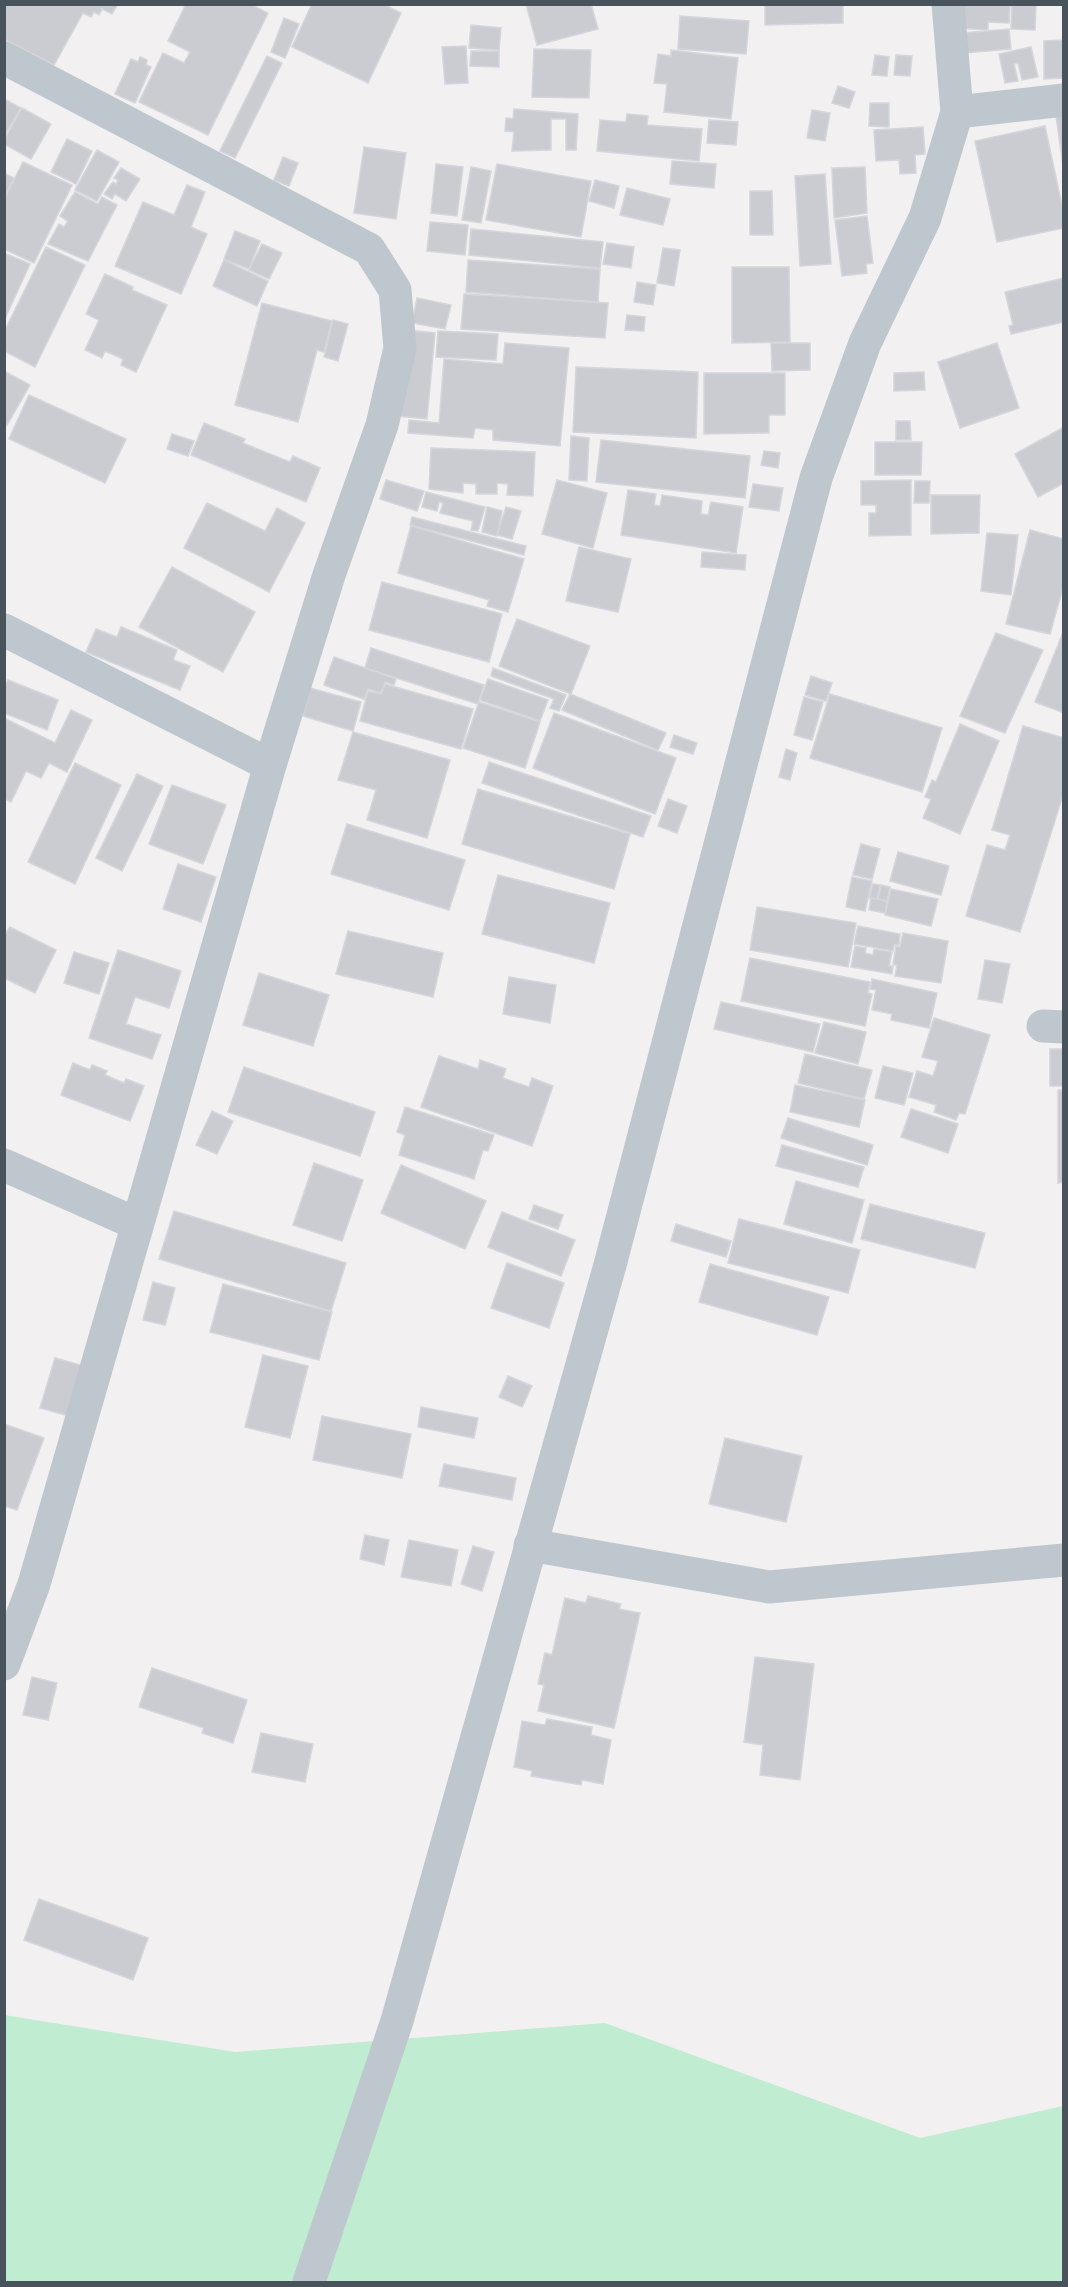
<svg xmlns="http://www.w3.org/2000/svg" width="1068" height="2287" font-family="'DM Sans',sans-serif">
  <rect width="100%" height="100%" fill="#f2f0f0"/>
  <path fill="#c0edd1" d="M4,2015L235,2052L605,2023L920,2138L1063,2106V2282H5Z"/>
  <g fill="#caccd2" stroke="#d4d6db" stroke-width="1.5">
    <path d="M4,4H118L112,14L102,9L99,15L94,12L91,17L83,13L54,65L4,39Z"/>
    <path d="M186,4H250L268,13L208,135L139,102L163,53L184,63L190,52L168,41Z"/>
    <path d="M312,4H383L401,13L368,83L292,47Z"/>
    <path d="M526,4H591L598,29L537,45Z"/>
    <path d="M765,4H843V23L765,25Z"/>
    <path d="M957,4H1010L1009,23L988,22V30L955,28Z"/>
    <path d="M1012,4H1036L1035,30L1011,29Z"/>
    <path d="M680,16L749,21L746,54L678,49Z"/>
    <path d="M284,18L299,24L285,58L271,52Z"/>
    <path d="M471,25L501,28L499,50L469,48Z"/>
    <path d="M1009,29L1011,49L964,53L963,33Z"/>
    <path d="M1064,40V78L1044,79V41Z"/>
    <path d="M466,46L468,83L445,84L442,47Z"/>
    <path d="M1031,47L1038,77L1022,80L1018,63L1014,64L1018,81L1005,83L999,54Z"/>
    <path d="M534,49L591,50L589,98L532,97Z"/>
    <path d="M671,50L738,58L731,119L664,112L667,84L654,83L658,54L671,56Z"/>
    <path d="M471,51H499V67L470,66Z"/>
    <path d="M875,55L889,57L887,76L872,75Z"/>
    <path d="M896,55L912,56L910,76L894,75Z"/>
    <path d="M267,56L282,63L235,158L220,151Z"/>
    <path d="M140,57L147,60L146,65L151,67L135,103L115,94L131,59L138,62Z"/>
    <path d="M838,86L855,92L849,108L832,103Z"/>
    <path d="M4,99L21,108L4,136Z"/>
    <path d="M870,103H889V127L869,126Z"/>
    <path d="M22,108L51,124L31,159L4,144V140Z"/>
    <path d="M514,109L578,114L576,150H566V119H551V150L512,151L514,132L505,131L506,118L513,119Z"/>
    <path d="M812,110L830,113L825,141L807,138Z"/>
    <path d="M627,114L648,116L647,125L702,129L699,161L597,151L600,120L626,122Z"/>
    <path d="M1064,115V172L1056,116Z"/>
    <path d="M709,120L738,122L736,145L707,143Z"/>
    <path d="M1045,126L1064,215V228L997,242L975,141Z"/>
    <path d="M923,127L925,154L915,155L916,173L900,174L899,160L876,161L874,130Z"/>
    <path d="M67,139L92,151L76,184L51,172Z"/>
    <path d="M364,147L406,153L396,219L354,213Z"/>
    <path d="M97,150L119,162L97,201L75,190Z"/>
    <path d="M283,157L298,163L289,186L274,180Z"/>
    <path d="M672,161L716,164L714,188L670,184Z"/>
    <path d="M23,162L72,185L34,263L4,249V200Z"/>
    <path d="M436,164L463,167L457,216L431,213Z"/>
    <path d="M497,164L591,181L581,237L486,220Z"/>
    <path d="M471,167L491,171L481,223L462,220Z"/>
    <path d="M865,167L867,213L834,218L832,168Z"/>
    <path d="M121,168L140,179L126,201L115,194L112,199L104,194L113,182L116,184L118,180L114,178Z"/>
    <path d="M4,173L14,178L4,197Z"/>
    <path d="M825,174L831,264L800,266L795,176Z"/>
    <path d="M595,180L619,186L614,208L589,201Z"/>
    <path d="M187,185L205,192L191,227L207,234L181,294L115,266L143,202L174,215Z"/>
    <path d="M627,188L670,199L663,225L620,215Z"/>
    <path d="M750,191H772L773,235H750Z"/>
    <path d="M75,192L98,204L102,197L117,205L88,261L48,244L59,224L64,227L68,221L60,216Z"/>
    <path d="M867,216L873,263L866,264L867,273L842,276L835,220Z"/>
    <path d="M430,222L468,225L465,255L427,251Z"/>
    <path d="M471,229L603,242L600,268L469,255Z"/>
    <path d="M235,231L260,241L249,269L224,259Z"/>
    <path d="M607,243L634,247L631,268L603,264Z"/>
    <path d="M262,244L282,253L269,279L249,270Z"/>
    <path d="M46,247L85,265L35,367L4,351V332Z"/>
    <path d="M663,248L680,250L674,286L657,283Z"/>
    <path d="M4,253L30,264L4,321Z"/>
    <path d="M224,260L268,281L257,306L213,286Z"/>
    <path d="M468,260L600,269L598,302L466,292Z"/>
    <path d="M732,267H789L790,342L732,343Z"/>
    <path d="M105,274L133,287L132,290L167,305L136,372L121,365L123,359L105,351L102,358L85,350L99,320L86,314Z"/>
    <path d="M1064,278V322L1011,334L1009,326L1013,325L1005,292Z"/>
    <path d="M637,282L656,285L653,305L634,302Z"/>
    <path d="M464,294L608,303L605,338L461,329Z"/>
    <path d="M417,298L451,305L445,329L412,323Z"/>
    <path d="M262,303L332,321L324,352L317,350L298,422L235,405Z"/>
    <path d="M627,315L645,317L644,331L625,330Z"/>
    <path d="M333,320L348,324L338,361L324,357Z"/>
    <path d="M406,330L435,333L427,419L397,416Z"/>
    <path d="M438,331L498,334L496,360L436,357Z"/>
    <path d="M505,343L569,348L560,446L493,440V430L475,428L473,438L408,433L409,420L439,423L444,359L503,364Z"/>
    <path d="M771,343H810V370L772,371Z"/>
    <path d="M997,343L1019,408L960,428L938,362Z"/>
    <path d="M576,367L698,372L696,438L573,432Z"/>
    <path d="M4,371L30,385L7,425L4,424Z"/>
    <path d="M924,372L925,390L894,391V373Z"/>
    <path d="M704,373H785V415H769V433L704,434Z"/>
    <path d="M29,395L126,439L105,483L9,439Z"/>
    <path d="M896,421H910L911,440H896Z"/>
    <path d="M204,423L245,439L243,443L290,462L293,456L320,468L306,502L191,455Z"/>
    <path d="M1064,427V483L1038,497L1015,454Z"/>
    <path d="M172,434L194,441L188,456L167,449Z"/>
    <path d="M571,436L589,438L587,481L569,480Z"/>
    <path d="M601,440L750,456L745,498L596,482Z"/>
    <path d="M875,442H922L921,475H875Z"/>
    <path d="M431,448L535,452L533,496L507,495L508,484L497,483V494H476V484L463,483V493L429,489Z"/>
    <path d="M764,451L780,453L778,468L761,465Z"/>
    <path d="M386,480L424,491L417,511L380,499Z"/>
    <path d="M557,480L607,493L593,548L542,534Z"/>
    <path d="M911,480V535L869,536V513H876V505H861V481Z"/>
    <path d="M915,481H930L929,503H914Z"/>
    <path d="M753,484L783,488L779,511L749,507Z"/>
    <path d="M628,490L656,494L654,505L660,506L662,495L702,501L701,514L708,515L711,502L743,507L736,553L621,535Z"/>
    <path d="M426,492L485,507L478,531L471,530L473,521L440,513L443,503L439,502L437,511L422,507Z"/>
    <path d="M931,495H980L979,533L931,534Z"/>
    <path d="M207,503L265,531L277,508L305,523L269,592L184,548Z"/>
    <path d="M487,507L502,511L497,536L482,532Z"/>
    <path d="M506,507L521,511L512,539L497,535Z"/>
    <path d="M412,517L526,546L524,555L410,525Z"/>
    <path d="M411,526L524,559L508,612L487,606L489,600L398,573Z"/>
    <path d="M1030,530L1064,539V584L1050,634L1006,624Z"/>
    <path d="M987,533L1018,535L1011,595L981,591Z"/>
    <path d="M579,547L631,559L618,612L566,601Z"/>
    <path d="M702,552L746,555L745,570L701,567Z"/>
    <path d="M172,567L255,612L223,672L139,627Z"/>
    <path d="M382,582L502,614L489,662L369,630Z"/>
    <path d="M517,619L590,646L571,694L499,666Z"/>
    <path d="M121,627L177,650L173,660L190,666L180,690L86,652L96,629L117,637Z"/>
    <path d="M1064,630V713L1035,702Z"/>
    <path d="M996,633L1043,650L1005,733L960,716Z"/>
    <path d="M371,648L484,685L478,704L365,668Z"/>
    <path d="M334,657L396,679L394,685L385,682L381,693L368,689L364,699L324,685Z"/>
    <path d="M493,668L566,695L559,711L550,708L554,699L491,676Z"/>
    <path d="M811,676L832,683L826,701L805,695Z"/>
    <path d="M488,679L548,700L540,721L480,700Z"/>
    <path d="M8,680L58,700L47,730L4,713V688Z"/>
    <path d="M385,684L473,709L461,749L360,721L368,691L381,694Z"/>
    <path d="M310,688L361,702L353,731L303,716Z"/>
    <path d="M570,694L666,733L658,750L562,710Z"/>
    <path d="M830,694L942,728L922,792L810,758Z"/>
    <path d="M804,697L823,702L812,740L794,735Z"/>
    <path d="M479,702L540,722L525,768L463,748Z"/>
    <path d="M71,710L92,720L67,772L49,763L41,778L26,771L11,802L4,799V718L55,743Z"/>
    <path d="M554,713L676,758L655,814L533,768Z"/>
    <path d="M960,724L999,741L960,834L923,818L931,799L925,797L932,780L936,782Z"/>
    <path d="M1023,726L1064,738V792L1020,932L966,916L987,845L1005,850L1010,835L992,830Z"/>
    <path d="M353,732L450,760L427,838L367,820L376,790L338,780Z"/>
    <path d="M674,735L697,743L693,754L670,747Z"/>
    <path d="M786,749L797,753L790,780L779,777Z"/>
    <path d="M489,762L651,816L643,837L482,783Z"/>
    <path d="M75,763L121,785L75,884L28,862Z"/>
    <path d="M137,774L163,786L122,871L96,858Z"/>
    <path d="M172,785L226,805L203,864L149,844Z"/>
    <path d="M478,789L630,834L614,889L462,844Z"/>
    <path d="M668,799L687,806L677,833L658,826Z"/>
    <path d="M347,824L465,860L449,910L331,874Z"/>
    <path d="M861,844L880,849L872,879L853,875Z"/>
    <path d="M898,852L949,866L941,895L890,881Z"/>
    <path d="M178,864L216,877L201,922L163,909Z"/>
    <path d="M498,875L610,903L594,963L482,934Z"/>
    <path d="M852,877L872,881L865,911L846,907Z"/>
    <path d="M873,884L880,885L877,899L869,898Z"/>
    <path d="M881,885L890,887L887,901L878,899Z"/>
    <path d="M891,889L938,899L931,926L885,915Z"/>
    <path d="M871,898L887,901L885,913L869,910Z"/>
    <path d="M757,907L856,923L848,967L750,950Z"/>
    <path d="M858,926L900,934L899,945H894L893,951L854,944Z"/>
    <path d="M10,927L56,950L35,993L4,978V932L6,933Z"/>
    <path d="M348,931L443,953L433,997L336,974Z"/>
    <path d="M903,933L948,941L941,983L895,976L897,965H893L896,946L900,947Z"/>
    <path d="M855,946L866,948L865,953L873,955L874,949L892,952L889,966H893L892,974L851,967Z"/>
    <path d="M118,950L181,971L169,1008L135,997L126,1024L161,1035L152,1059L89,1038Z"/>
    <path d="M74,952L109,963L99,994L64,983Z"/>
    <path d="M750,958L870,982L868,993L872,994L865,1026L741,1001Z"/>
    <path d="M985,960L1010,964L1002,1003L978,999Z"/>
    <path d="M259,973L329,995L313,1046L243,1025Z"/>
    <path d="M509,977L556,985L550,1023L503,1014Z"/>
    <path d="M872,979L937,993L929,1028L891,1020L892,1014L872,1010L876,990L870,989Z"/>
    <path d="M721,1002L820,1024L813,1052L714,1029Z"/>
    <path d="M934,1018L990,1035L965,1114L959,1113L956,1120L934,1112L936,1105L909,1097L917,1071L933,1076L938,1061L922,1057Z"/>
    <path d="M824,1022L866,1032L858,1064L815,1053Z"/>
    <rect x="1050" y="1049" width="14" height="37"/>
    <path d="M805,1054L872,1070L864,1099L798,1083Z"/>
    <path d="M439,1056L478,1069L480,1060L506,1069L503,1078L529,1087L532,1078L553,1086L532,1146L421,1107Z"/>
    <path d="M73,1063L90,1070L92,1065L107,1071L105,1075L124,1083L126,1079L144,1086L130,1121L61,1095Z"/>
    <path d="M883,1066L913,1073L904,1105L875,1098Z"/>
    <path d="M244,1067L375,1112L360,1156L228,1112Z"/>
    <path d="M795,1085L865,1100L859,1127L790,1112Z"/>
    <path d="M1058,1090H1064V1182L1058,1183Z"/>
    <path d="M405,1107L494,1135L488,1151L483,1150L474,1179L399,1155L405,1135L397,1132Z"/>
    <path d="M911,1109L958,1124L948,1153L901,1137Z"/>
    <path d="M212,1111L233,1121L217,1154L196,1145Z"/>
    <path d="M788,1118L873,1145L867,1165L781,1138Z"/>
    <path d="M782,1145L864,1167L858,1187L776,1166Z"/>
    <path d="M314,1163L363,1180L342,1241L293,1225Z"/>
    <path d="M401,1165L486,1201L465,1249L381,1213Z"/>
    <path d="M796,1181L864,1200L852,1243L784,1224Z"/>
    <path d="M870,1204L985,1233L975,1268L861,1239Z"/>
    <path d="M534,1205L563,1215L558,1229L529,1219Z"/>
    <path d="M174,1211L346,1263L331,1311L159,1259Z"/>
    <path d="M502,1212L575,1240L561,1276L488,1247Z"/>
    <path d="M739,1219L860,1250L848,1293L728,1263Z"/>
    <path d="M676,1224L731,1241L726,1257L671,1241Z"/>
    <path d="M507,1263L564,1283L549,1328L491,1308Z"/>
    <path d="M710,1264L829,1297L817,1335L699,1302Z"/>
    <path d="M153,1282L175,1288L165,1325L143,1320Z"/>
    <path d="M223,1284L332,1312L319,1360L210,1332Z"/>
    <path d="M263,1355L308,1366L290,1438L245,1427Z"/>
    <path d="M55,1358L91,1368L76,1418L40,1408Z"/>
    <path d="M508,1376L532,1386L522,1407L499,1397Z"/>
    <path d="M421,1407L478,1418L474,1438L418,1427Z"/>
    <path d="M322,1416L411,1434L402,1478L313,1460Z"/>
    <path d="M4,1424L44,1438L17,1510L4,1506Z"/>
    <path d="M725,1438L802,1456L786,1522L709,1504Z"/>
    <path d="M444,1464L516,1478L512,1500L439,1486Z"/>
    <path d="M365,1535L389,1540L384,1565L360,1559Z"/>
    <path d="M409,1540L458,1550L451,1586L401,1577Z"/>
    <path d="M473,1546L494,1552L482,1591L461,1584Z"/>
    <path d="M588,1596L621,1604L619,1609L640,1613L614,1728L538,1711L544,1685L538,1684L545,1653L552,1655L565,1598L586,1603Z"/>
    <path d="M755,1657L814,1664L800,1780L760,1775L763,1745L744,1742Z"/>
    <path d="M152,1668L247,1700L233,1743L202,1733L204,1728L139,1707Z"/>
    <path d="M32,1677L57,1683L48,1720L23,1715Z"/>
    <path d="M547,1719L592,1727L591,1735L611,1740L603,1784L582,1780L581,1785L531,1776L532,1771L514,1767L522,1721L545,1725Z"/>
    <path d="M261,1733L313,1744L305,1782L252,1772Z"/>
    <path d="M39,1899L148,1938L133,1980L24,1940Z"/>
  </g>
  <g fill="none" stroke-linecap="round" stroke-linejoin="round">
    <g stroke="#bec7ce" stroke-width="33">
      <path d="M4,58L369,249L395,290L400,348L382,425L329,575L270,765L34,1584L4,1664"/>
      <path d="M957,112L1064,100"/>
      <path d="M4,630L270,765"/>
      <path d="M1043,1026L1064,1027"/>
      <path d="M4,1165L137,1224"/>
      <path d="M530,1545L769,1587L1064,1560"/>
      <path d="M309,2282L397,2021L610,1265L816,478L865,343L925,218L957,112L948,4"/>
    </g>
  </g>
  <rect width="1068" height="2287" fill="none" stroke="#48535c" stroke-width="12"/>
</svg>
